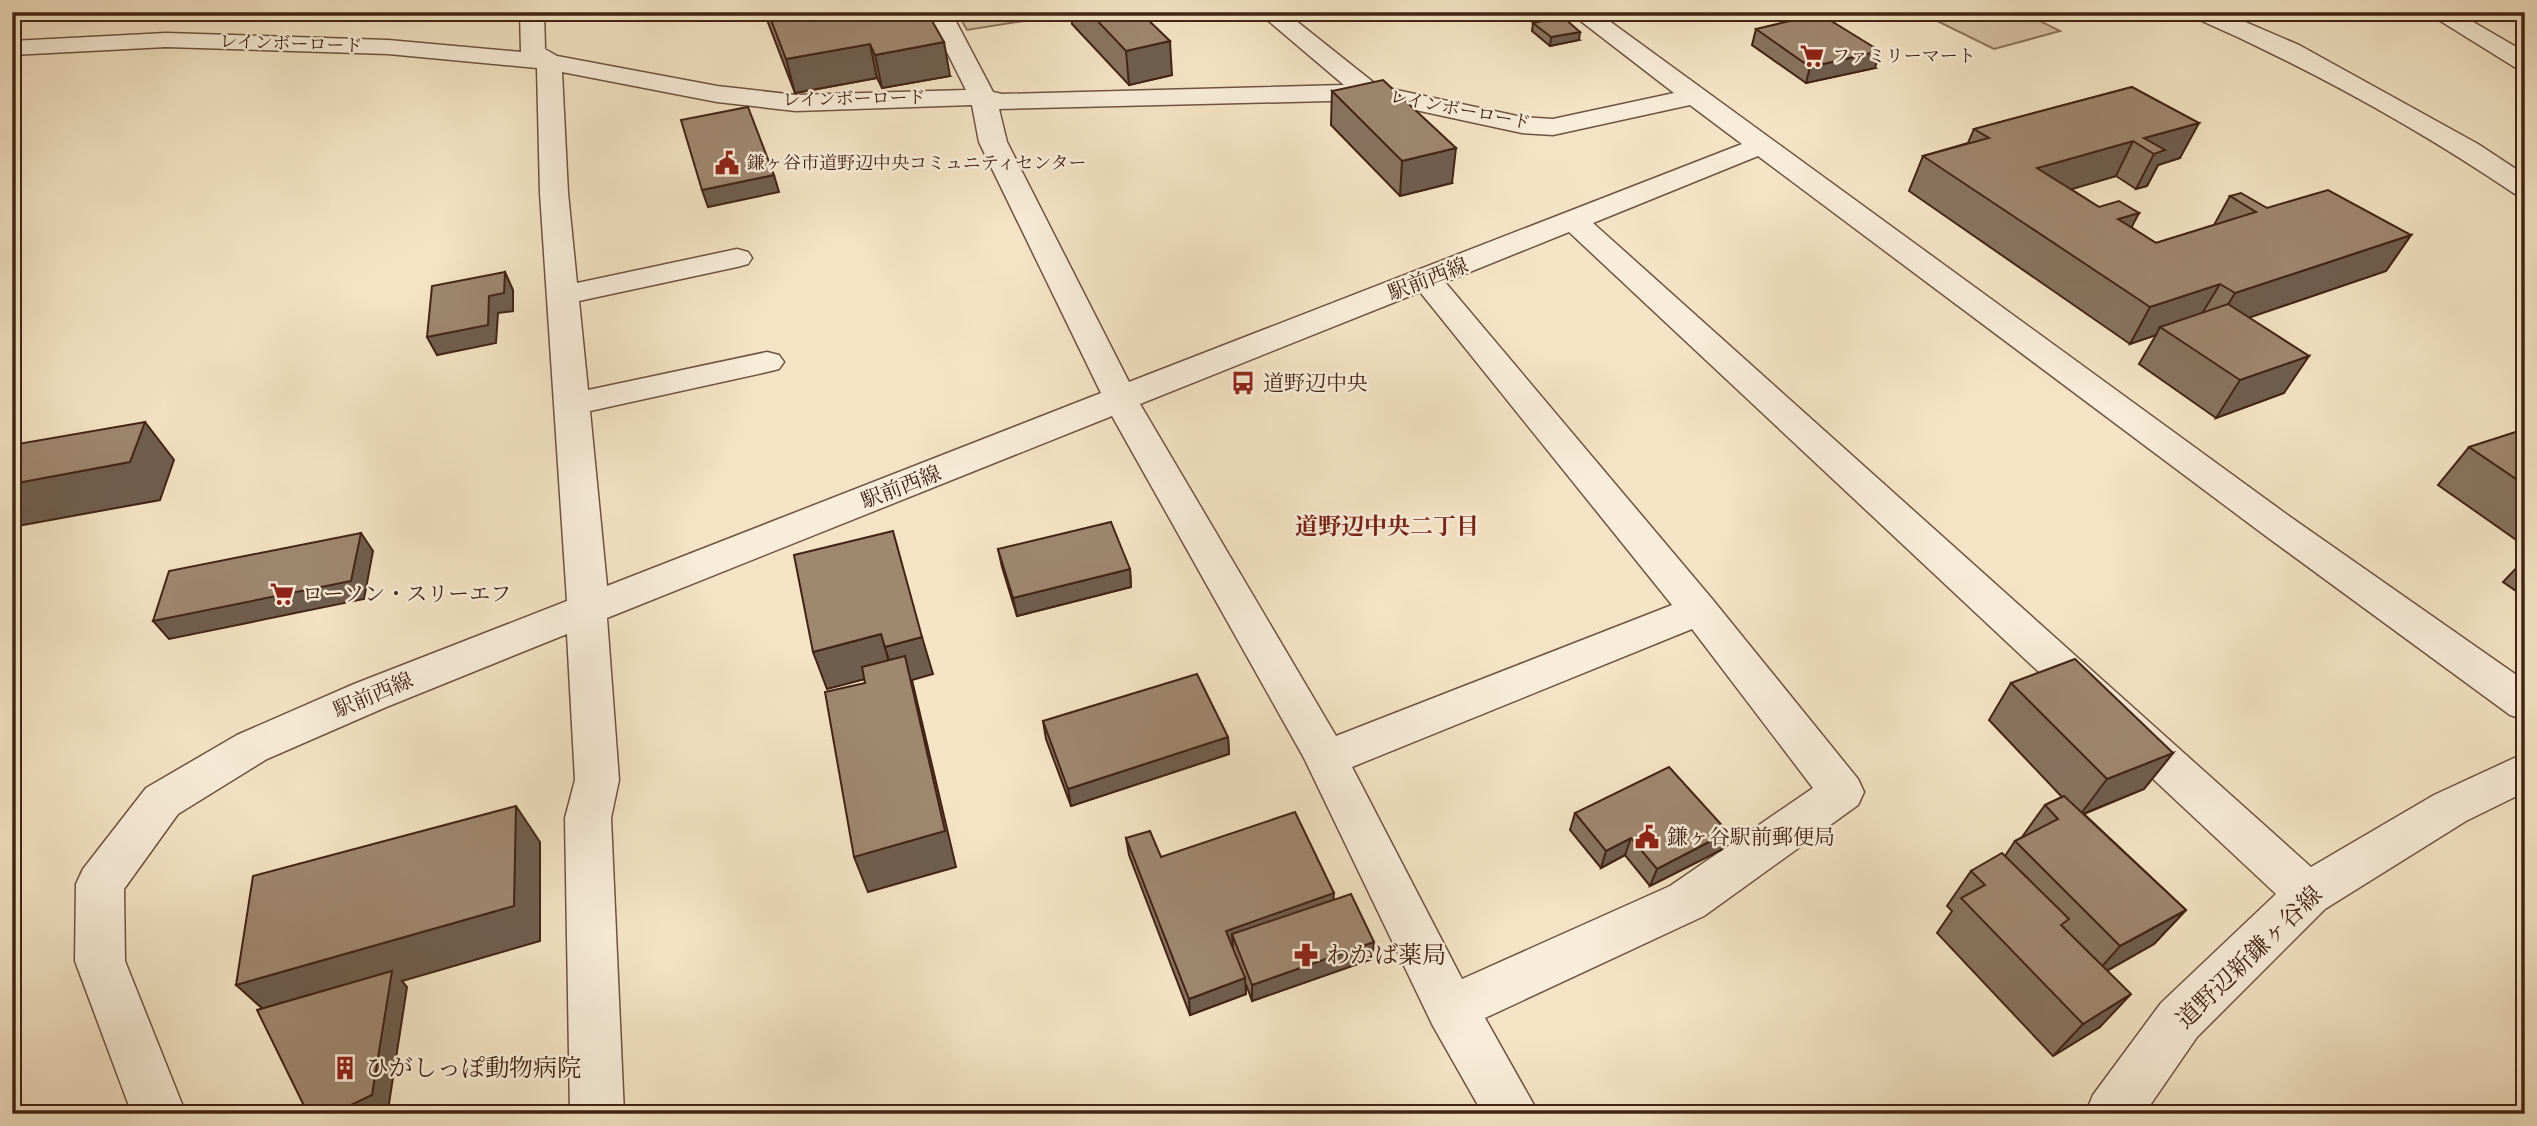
<svg xmlns="http://www.w3.org/2000/svg" width="2537" height="1126" font-family="'IM FELL French Canon','Noto Serif JP',serif">
  <rect width="100%" height="100%" fill="#f4e4c5"/>
  <filter id="stains"><feTurbulence type="fractalNoise" baseFrequency=".00286" numOctaves="4"/><feColorMatrix values="0 0 0 0 .2 0 0 0 0 .09 0 0 0 0 .02 0 0 0 .5 -.17"/></filter>
  <radialGradient id="worn" r=".72"><stop offset=".6" stop-color="#630" stop-opacity="0"/><stop offset="1" stop-color="#630" stop-opacity=".3"/></radialGradient>
  <g fill="#d6c3a7" stroke="#8c735e" stroke-width="2">
    <path d="M957,12H1079L967,30Z"/>
    <path d="M1919,12H2022L2060,31L1994,49Z"/>
  </g>
  <g fill="none" stroke-linecap="round" stroke-linejoin="round">
    <g stroke="#6e5340" stroke-width="3">
      <g id="minor">
        <path d="M520,12H544L545,49L557,56L717,86L796,95L966,90L927,12H951L993,92L1002,94L1344,85L1258,12H1285L1378,86L1522,117L1553,119L1674,93L1569,12H1597L2289,516L2525,681V720L2510,715L2263,534L1758,156L1593,223L2311,867L2434,795L2525,753V792L2466,821L2325,909L2197,1037L2144,1114H2085L2093,1095L2161,1003L2276,894L1569,232L1445,282L1713,600L1858,779L1864,792L1858,805L1704,916L1485,1018L1539,1114H1483L1433,1026L1304,758L1112,416L607,618L619,780L611,818L624,1114H570L565,818L575,780L567,634L384,708L267,759L178,814L124,889L125,961L186,1114H132L75,961L76,884L83,869L146,788L237,735L354,684L567,601L540,193L537,68L388,54L166,47L12,55V41L166,33L388,40L521,52ZM562,72L717,102L796,111L972,105L979,142L1101,393L607,586L590,411L767,372L779,369L784,362L779,355L767,352L588,390L579,301L737,267L748,264L752,258L748,252L737,249L577,283L568,193ZM1369,100L1522,133L1553,135L1690,105L1742,144L1129,382L1007,142L999,109ZM1420,292L1672,605L1336,736L1140,404ZM1692,629L1813,788L1670,886L1462,979L1352,767Z"/>
        <path d="M2189,12H2222L2299,45L2478,144L2525,175V196L2515,194C2413,125 2305,66 2193,17Z"/>
        <path d="M2426,12H2456L2525,52V70L2516,68Z"/>
      </g>
    </g>
    <use href="#minor" fill="#f8edd9" fill-rule="evenodd"/>
  </g>
  <g fill="#897460" stroke="#422314" stroke-width="2">
    <path d="M764,12H858L862,21L950,76L882,88L877,78L795,93Z"/>
    <path d="M1071,12H1140L1172,75L1129,85L1072,24Z"/>
    <path d="M1625,12H1657L1656,15L1634,19Z"/>
    <path d="M1533,23L1579,40L1550,46L1532,31Z"/>
    <path d="M1756,29L1875,68L1806,83L1752,45Z"/>
    <path d="M2132,87L2180,158L2158,165L2147,186L2136,189L2116,176L2071,189L2099,207L2139,213L2131,227L2156,243L2214,225L2230,196L2267,208L2411,235L2386,271L2249,317L2284,393L2216,418L2139,364L2156,335L2130,344L1909,191L1923,156L1968,143L1974,129Z"/>
    <path d="M1332,91L1452,183L1400,196L1331,125Z"/>
    <path d="M2525,429V546L2438,485L2469,447Z"/>
    <path d="M998,549L1130,569L1131,587L1017,616L1002,567Z"/>
    <path d="M2525,562V597L2503,582L2520,564Z"/>
    <path d="M2011,683L2173,753L2144,789L2084,814L2186,910L2154,944L2107,971L2100,1027L2053,1056L1937,933L1952,911L1947,906L1971,871L2005,856L2015,841L2022,837L2045,805L2062,797L1989,720Z"/>
    <path d="M1043,721L1228,737L1229,754L1071,806L1046,739Z"/>
    <path d="M1575,813L1721,850L1650,886L1625,855L1601,868L1570,830Z"/>
    <path d="M1126,838L1161,857L1334,900L1372,959L1252,1001L1246,984V994L1190,1015L1129,855Z"/>
  </g>
  <g fill="#6f5e4e" stroke="#422314" stroke-width="2">
    <path d="M12,12H19L20,14L12,25Z"/>
    <path d="M1636,12H1657L1656,15L1634,19Z"/>
    <path d="M1580,32L1579,40L1550,46L1551,37Z"/>
    <path d="M1170,41L1172,75L1129,85L1126,51Z"/>
    <path d="M944,42L950,76L882,88L875,55Z"/>
    <path d="M870,44L877,78L795,93L786,59Z"/>
    <path d="M1880,51L1875,68L1806,83L1810,67Z"/>
    <path d="M2199,123L2180,158L2158,165L2147,186L2136,189L2154,154L2144,138Z"/>
    <path d="M2133,141L2116,176L2022,204L2037,168Z"/>
    <path d="M1456,148L1452,183L1400,196L1402,161Z"/>
    <path d="M774,175L779,192L708,207L702,190Z"/>
    <path d="M2139,213L2120,249L2118,219Z"/>
    <path d="M2411,235L2386,271L2213,330L2235,293Z"/>
    <path d="M505,272L513,290V311L498,313L496,343L437,355L427,337L489,296Z"/>
    <path d="M2220,284L2198,320L2160,327L2156,335L2130,344L2150,307Z"/>
    <path d="M2309,356L2284,393L2216,418L2240,380Z"/>
    <path d="M145,422L174,460L160,500L12,527V484Z"/>
    <path d="M361,533L373,551L364,599L169,639L153,621Z"/>
    <path d="M1130,569L1131,587L1017,616L1013,598Z"/>
    <path d="M881,634L892,672L827,689L813,652Z"/>
    <path d="M922,637L933,674L912,680L956,867L868,892L854,857L896,684L885,647Z"/>
    <path d="M1228,737L1229,754L1071,806L1068,789Z"/>
    <path d="M2173,753L2144,789L2080,815L2107,779Z"/>
    <path d="M516,806L540,842V941L402,981L407,987L388,1110L380,1114H332L273,1018L236,985Z"/>
    <path d="M1728,832L1721,850L1650,886L1657,869Z"/>
    <path d="M1631,838L1625,855L1601,868L1606,851Z"/>
    <path d="M1334,893L1333,909L1232,934L1233,946L1227,948L1226,931Z"/>
    <path d="M2186,910L2154,944L2090,980L2120,946Z"/>
    <path d="M1374,942L1372,959L1252,1001V985Z"/>
    <path d="M1245,978L1246,994L1190,1015L1189,999Z"/>
    <path d="M2131,994L2100,1027L2053,1056L2083,1024Z"/>
  </g>
  <g fill="#9f8770" stroke="#422314" stroke-width="2">
    <path d="M768,12H858L862,21L910,12H927L944,42L875,55L870,44L786,59Z"/>
    <path d="M1089,12H1140L1170,41L1126,51Z"/>
    <path d="M1820,14L1880,51L1810,67L1756,29Z"/>
    <path d="M1563,17L1580,32L1551,37L1533,23Z"/>
    <path d="M1383,80L1456,148L1402,161L1332,91Z"/>
    <path d="M2132,87L2199,123L2144,138L2165,150L2154,154L2133,141L2037,168L2099,207L2119,201L2139,213L2118,219L2156,243L2256,212L2230,196L2241,193L2267,208L2328,190L2411,235L2235,293L2220,284L2150,307L1923,156L1989,138L1974,129Z"/>
    <path d="M748,107L774,175L702,190L681,120Z"/>
    <path d="M505,272L504,293L489,296L488,325L427,337L432,286Z"/>
    <path d="M2228,304L2309,356L2240,380L2160,327Z"/>
    <path d="M145,422L130,462L12,484V445Z"/>
    <path d="M2525,429V485L2469,447Z"/>
    <path d="M1111,522L1130,569L1013,598L998,549Z"/>
    <path d="M893,531L922,637L885,647L881,634L813,652L794,555Z"/>
    <path d="M361,533L351,581L153,621L169,571Z"/>
    <path d="M905,656L945,831L854,857L825,692L865,683L862,667Z"/>
    <path d="M2075,659L2173,753L2107,779L2011,683Z"/>
    <path d="M1197,674L1228,737L1068,789L1043,721Z"/>
    <path d="M1669,767L1728,832L1657,869L1631,838L1606,851L1575,813Z"/>
    <path d="M2064,796L2186,910L2120,946L2015,841L2058,819L2045,805Z"/>
    <path d="M516,806L514,906L236,985L253,876Z"/>
    <path d="M1295,812L1334,893L1226,931L1245,978L1189,999L1126,838L1150,831L1161,857Z"/>
    <path d="M2002,853L2069,919L2061,925L2131,994L2083,1024L1961,898L1985,885L1971,871Z"/>
    <path d="M1351,894L1374,942L1252,985L1232,934Z"/>
    <path d="M392,971L372,1095L332,1114H308L257,1010Z"/>
  </g>
  <defs>
    <g id="supermarket-bare" transform="scale(1.89)"><path d="M-6-5.5h2.5l.6 2H6L4.5 2H-2.5L-4.4-4H-6ZM-1.5 3.2a1.3 1.3 0 1 0 .1 0ZM3 3.2a1.3 1.3 0 1 0 .1 0Z" fill="#8f2418" stroke="#f8edd9" stroke-width="2.5" paint-order="stroke"/></g>
    <g id="civic-bare" transform="scale(1.89)"><path d="M-.6-6.5H3V-4.5H.6V-3L4-1V1h2V6H-6V1h2V-1L-.6-3ZM-1.2 2.5V6h2.4V2.5Z" fill="#8f2418" stroke="#f8edd9" stroke-width="2.5" paint-order="stroke"/></g>
    <g id="bus-bare" transform="scale(1.89)"><path d="M-5-6H5V4H4V6H2V4H-2V6H-4V4H-5ZM-3.5-4V0h7V-4ZM-3.5 1.2v1.5H-2V1.2ZM2 1.2v1.5H3.5V1.2Z" fill="#8f2418" stroke="#f8edd9" stroke-width="2.5" paint-order="stroke"/></g>
    <g id="pharmacy-bare" transform="scale(1.89)"><path d="M-2-6h4v4h4v4h-4v4h-4v-4h-4v-4h4Z" fill="#8f2418" stroke="#f8edd9" stroke-width="2.5" paint-order="stroke"/></g>
    <g id="building-bare" transform="scale(1.89)"><path d="M-4-6H4V6H1V3H-1V6H-4ZM-2.5-4.3h1.7v1.8h-1.7ZM.8-4.3h1.7v1.8H.8ZM-2.5-1h1.7V.8h-1.7ZM.8-1h1.7V.8H.8Z" fill="#8f2418" stroke="#f8edd9" stroke-width="2.5" paint-order="stroke"/></g>
  </defs>
  <g fill-rule="evenodd">
    <use href="#supermarket-bare" x="1812" y="56"/>
    <use href="#civic-bare" x="727" y="163"/>
    <use href="#bus-bare" x="1243" y="383"/>
    <use href="#supermarket-bare" x="282" y="594"/>
    <use href="#civic-bare" x="1647" y="837"/>
    <use href="#pharmacy-bare" x="1306" y="955"/>
    <use href="#building-bare" x="345" y="1068"/>
  </g>
  <g text-anchor="middle" dominant-baseline="central" stroke-width="5" stroke-linejoin="round" paint-order="stroke">
    <g font-size="18" fill="#422314" stroke="#f8edd9">
      <text transform="translate(291 44) rotate(2)">レインボーロード</text>
      <text transform="translate(854 99) rotate(-1)">レインボーロード</text>
      <text transform="translate(1460 110) rotate(11)">レインボーロード</text>
    </g>
    <g font-size="18" fill="#422314" stroke="#f8edd9" text-anchor="start">
      <text x="1832" y="56">ファミリーマート</text>
      <text x="747" y="163">鎌ヶ谷市道野辺中央コミュニティセンター</text>
    </g>
    <g font-size="21" fill="#422314" stroke="#f8edd9">
      <text transform="translate(1428 279) rotate(-21)">駅前西線</text>
      <text transform="translate(901 487) rotate(-21)">駅前西線</text>
      <text transform="translate(373 695) rotate(-23)">駅前西線</text>
    </g>
    <g font-size="21" fill="#422314" stroke="#f8edd9" text-anchor="start">
      <text x="1263" y="383">道野辺中央</text>
      <text x="302" y="594">ローソン・スリーエフ</text>
      <text x="1667" y="837">鎌ヶ谷駅前郵便局</text>
    </g>
    <g font-size="23" font-weight="bold" fill="#7a1f14" stroke="#f8edd9">
      <text x="1387" y="526">道野辺中央二丁目</text>
    </g>
    <g font-size="24" fill="#422314" stroke="#f8edd9" text-anchor="start">
      <text x="1326" y="955">わかば薬局</text>
      <text x="365" y="1068">ひがしっぽ動物病院</text>
    </g>
    <g font-size="24" fill="#422314" stroke="#f8edd9">
      <text transform="translate(2249 957) rotate(-44)">道野辺新鎌ヶ谷線</text>
    </g>
  </g>
  <rect width="2537" height="1126" fill="none" stroke="#f4e4c5" stroke-width="42"/>
  <rect x="14" y="14" width="2509" height="1098" fill="none" stroke="#422314" stroke-width="3.5"/>
  <rect x="21" y="21" width="2495" height="1084" fill="none" stroke="#422314" stroke-width="2"/>
  <rect width="100%" height="100%" filter="url(#stains)"/>
  <rect width="100%" height="100%" fill="url(#worn)"/>
</svg>
